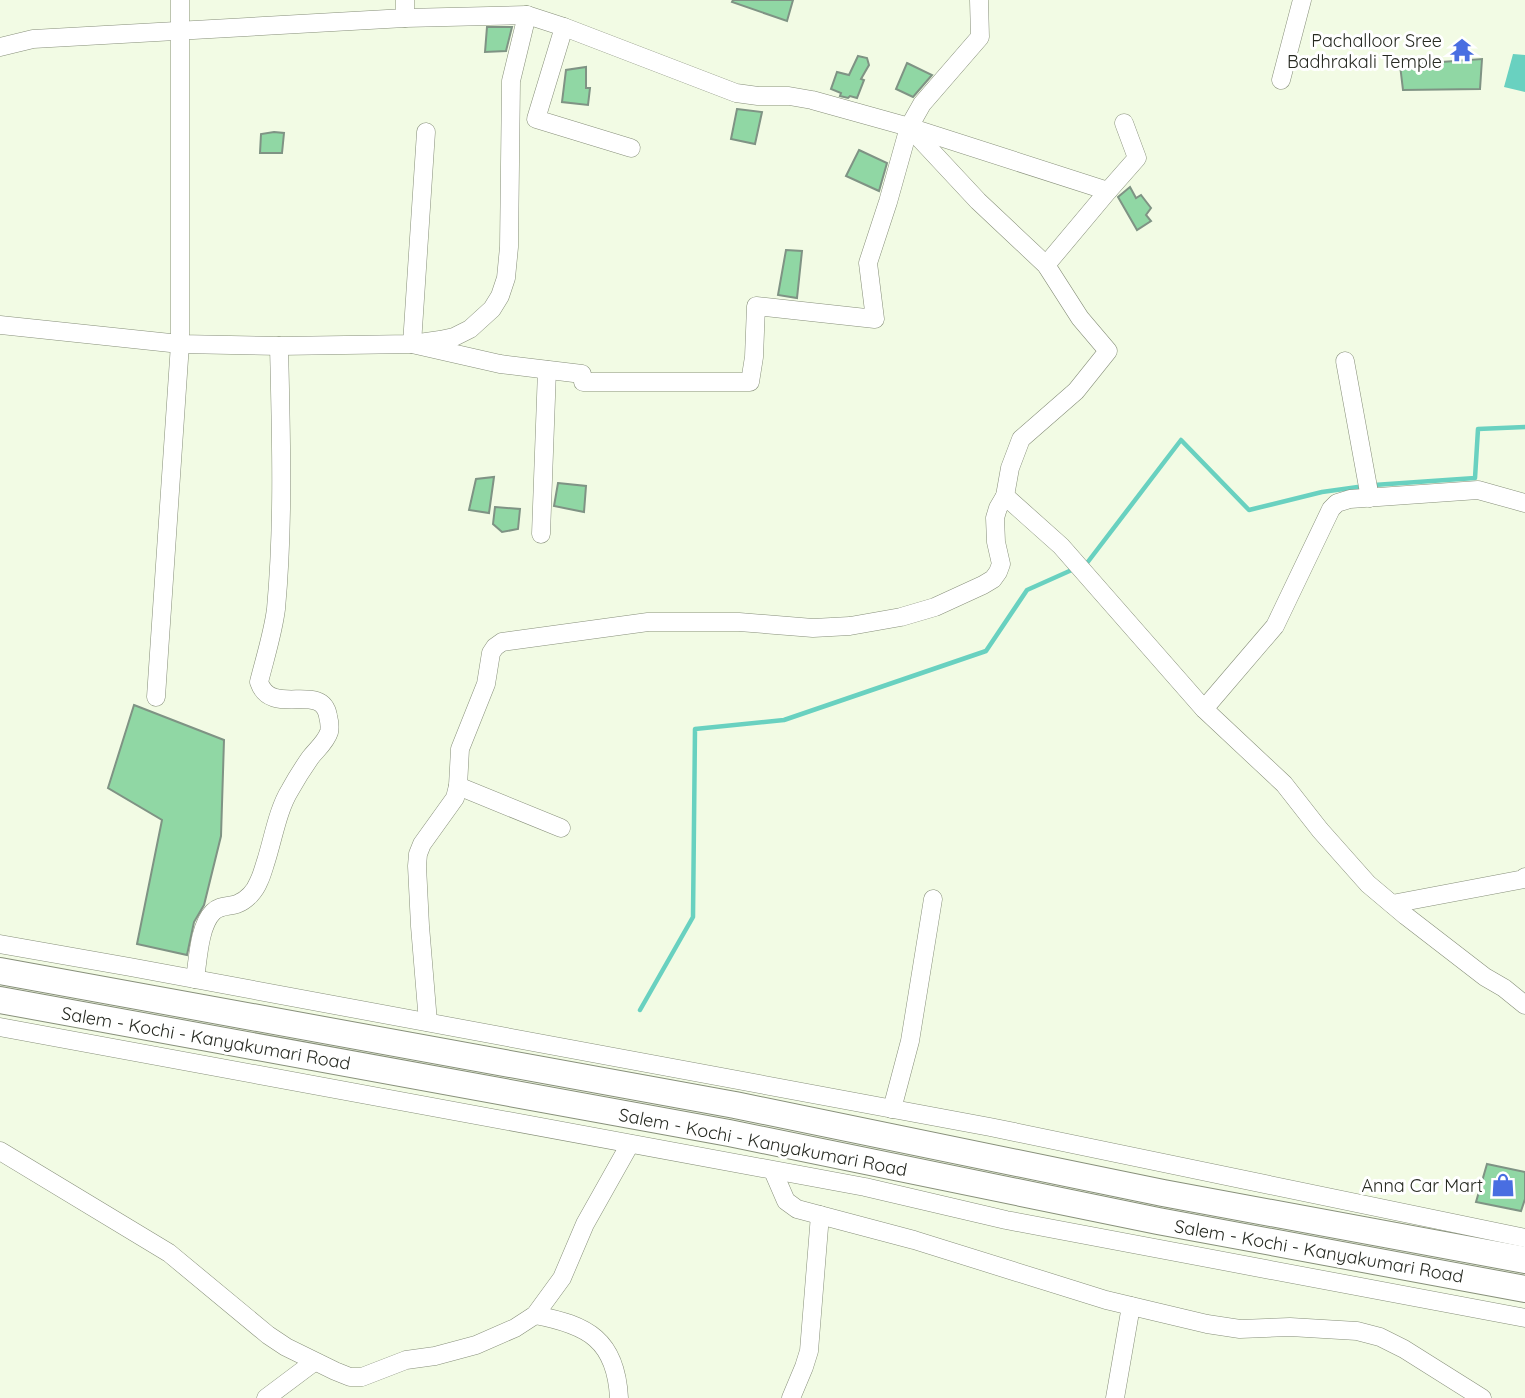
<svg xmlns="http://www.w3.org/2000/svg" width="1525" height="1398" font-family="Quicksand,sans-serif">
  <rect width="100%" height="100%" fill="#f2fbe4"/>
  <path fill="#69d1c0" d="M1513,54L1525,55V92L1504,87Z"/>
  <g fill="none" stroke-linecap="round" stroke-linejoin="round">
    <g stroke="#69d1c0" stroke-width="4.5">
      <path d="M1374,485L1475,478L1478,429L1525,427"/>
      <path d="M1082,565L1087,563L1181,440L1249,510L1322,492L1365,486"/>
      <path d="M640,1010L693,917L695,729L784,720L986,651L1027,590L1074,569"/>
    </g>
  </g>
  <g fill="#90d7a4" stroke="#7f9384" stroke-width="2">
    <path d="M733,0H793L787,21L732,2Z"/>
    <path d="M487,27H512L506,51L485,52Z"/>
    <path d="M858,56L867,58L869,65L861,79L864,80L857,98L850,96L848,98L840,96L841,93L831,89L837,72L849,75Z"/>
    <path d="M1482,59L1480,89L1403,90L1400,65Z"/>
    <path d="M907,63L932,75L913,97L896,89Z"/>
    <path d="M586,67V88H590L588,105L562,102L566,70Z"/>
    <path d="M737,109L762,112L755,144L731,139Z"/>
    <path d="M274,132L284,133L282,153H260L261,134Z"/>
    <path d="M859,150L887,163L879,191L846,176Z"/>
    <path d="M1130,187L1136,198L1141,195L1151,208L1146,215L1151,221L1137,230L1118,197Z"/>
    <path d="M786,250L802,251L797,298L778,295Z"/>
    <path d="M494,477L489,513L469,510L476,479Z"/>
    <path d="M558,483L586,486L584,512L554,506Z"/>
    <path d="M495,507L520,509L518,529L502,532L493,524Z"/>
    <path d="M134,705L224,740L221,836L204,905L194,922L187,955L137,944L162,820L108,788Z"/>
    <path d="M1487,1164L1525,1172V1199L1521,1211L1476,1202Z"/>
  </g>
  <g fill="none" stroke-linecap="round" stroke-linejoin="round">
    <g stroke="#878f7a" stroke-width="19">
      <g id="minor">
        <path d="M405,18V0"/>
        <path d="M564,27L536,119L631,148"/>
        <path d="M0,47L33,39L405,18L527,15"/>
        <path d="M1281,80L1302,0"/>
        <path d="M426,132L412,344L500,364L582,374L583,382H750L754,357L756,306L875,319L868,263L888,202L909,127"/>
        <path d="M1046,265L1108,191L1137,158L1124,123"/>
        <path d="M0,325L180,344L279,346L412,344L440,340L454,337L470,329L492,309L500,296L506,278L509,247L511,81L527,15L564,27L736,93L758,96H789L812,100L909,127L1108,191"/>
        <path d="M1345,361L1370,498"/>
        <path d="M1005,496L1061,546L1204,709L1284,784L1320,830L1368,884L1406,916L1485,977L1504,988L1525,1005"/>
        <path d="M541,534L547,370"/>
        <path d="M156,697L180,344V0"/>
        <path d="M1204,709L1275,626L1331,509L1337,503L1350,499L1478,490L1525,503"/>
        <path d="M458,786L561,828"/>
        <path d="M1392,904L1524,879L1525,877"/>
        <path d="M0,944L130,967L990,1127L1525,1238"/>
        <path d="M195,979C198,960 199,926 213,912C220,905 228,907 237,904C247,900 255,891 259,881C262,875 264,867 266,861C273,839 278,809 290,790C296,779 303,768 310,758C316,750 326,742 329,732C330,728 329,720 328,716C322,681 271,718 259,682C265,658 273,633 276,609C284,522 281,433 279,346"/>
        <path d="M428,1022L420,926L417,866L418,854L422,844L455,798L458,786L460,749L486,684L491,653L495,647L502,642L648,622H739L813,628L850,626L901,617L935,607L983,585L993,579L998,572L1001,564L996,542L995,518L998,508L1005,496L1010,468L1021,439L1076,391L1108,351L1080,318L1046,265L978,201L909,127L922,104L980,37L979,0"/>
        <path d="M0,1027L865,1187L1006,1220L1525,1318"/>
        <path d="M892,1109L910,1041L933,899"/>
        <path d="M0,1151L169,1253L268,1335L286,1347L335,1371L350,1377H362L406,1360L435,1356L476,1345L515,1328L535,1315L562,1278L585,1224L630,1144"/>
        <path d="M773,1171L786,1201L797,1209L914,1240L1106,1300L1207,1324L1240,1329L1290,1327L1357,1331L1380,1337L1404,1349L1482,1398"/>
        <path d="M535,1315C588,1325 616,1340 619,1398"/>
        <path d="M266,1398L314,1362"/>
        <path d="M791,1398L804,1367L809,1351L820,1215"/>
        <path d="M1115,1398L1131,1306"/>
      </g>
    </g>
    <g stroke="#878f7a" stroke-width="28">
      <g id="highway">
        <path d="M0,971L735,1105L1163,1193L1525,1260"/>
        <path d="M0,1000L729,1133L1158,1221L1525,1289"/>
      </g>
    </g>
    <use href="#minor" stroke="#fff" stroke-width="18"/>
    <use href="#highway" stroke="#fff" stroke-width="26"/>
  </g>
  <defs>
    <g id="temple-bare" transform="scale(1.89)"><path d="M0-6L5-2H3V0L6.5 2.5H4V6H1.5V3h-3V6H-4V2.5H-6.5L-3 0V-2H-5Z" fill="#496ee1" stroke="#fff" stroke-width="2.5" paint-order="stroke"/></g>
    <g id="shop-bare" transform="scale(1.89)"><path d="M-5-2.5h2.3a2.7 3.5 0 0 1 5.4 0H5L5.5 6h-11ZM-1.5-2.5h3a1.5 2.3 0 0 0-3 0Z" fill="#496ee1" stroke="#fff" stroke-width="2.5" paint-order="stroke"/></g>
  </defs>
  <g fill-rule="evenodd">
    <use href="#temple-bare" x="1462" y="50"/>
    <use href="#shop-bare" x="1503" y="1185"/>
  </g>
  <g text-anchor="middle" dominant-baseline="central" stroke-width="6" stroke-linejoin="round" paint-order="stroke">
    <g font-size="18" fill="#272a22" stroke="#fff" text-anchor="end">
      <text x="1442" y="40">Pachalloor Sree<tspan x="1442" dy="21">Badhrakali Temple</tspan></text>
      <text x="1483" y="1185">Anna Car Mart</text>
    </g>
    <g font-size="18" fill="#272a22" stroke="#fff">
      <text transform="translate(206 1038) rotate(10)">Salem - Kochi - Kanyakumari Road</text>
      <text transform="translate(763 1142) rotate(11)">Salem - Kochi - Kanyakumari Road</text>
      <text transform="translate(1319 1251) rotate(10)">Salem - Kochi - Kanyakumari Road</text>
    </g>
  </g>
</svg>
